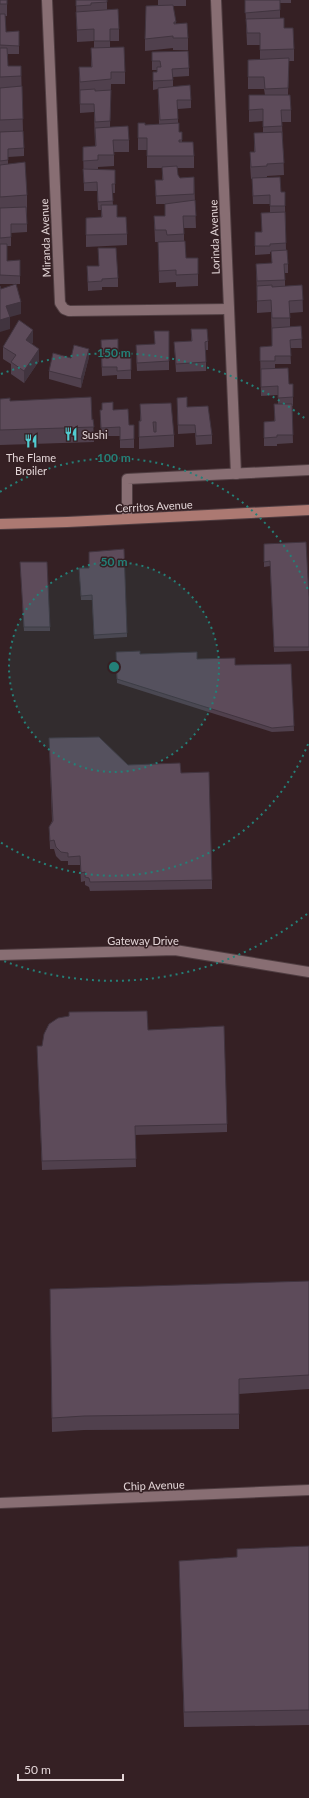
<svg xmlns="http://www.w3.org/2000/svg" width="309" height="1798" font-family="Lato,sans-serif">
  <rect width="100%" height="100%" fill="#352024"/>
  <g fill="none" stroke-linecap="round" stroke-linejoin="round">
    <g stroke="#503e42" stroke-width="12">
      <g id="minor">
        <path d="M47,0L60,303L64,309L69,311L229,309"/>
        <path d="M216,0L236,474"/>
        <path d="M127,519V479L309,470"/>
        <path d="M0,955L175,950L309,972"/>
      </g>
    </g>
    <g stroke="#503e42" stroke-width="12">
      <path id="tertiary" d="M0,1503L309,1490"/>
    </g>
    <g stroke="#503e42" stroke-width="12">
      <path id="secondary" d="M0,524L67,522L309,510"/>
    </g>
    <use href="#minor" stroke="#886e73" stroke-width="10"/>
    <use href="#tertiary" stroke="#886e73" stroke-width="10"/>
    <use href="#secondary" stroke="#ac7972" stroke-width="10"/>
  </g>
  <g fill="#50404d">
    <path d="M0,0L7,4V16H5L6,32L19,31V54H8V66H21L23,131L0,132Z"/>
    <path d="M76,0H107V10L119,29V41H110V48L125,72V84H111L110,127L129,140V152H114V166L98,167V170H115V193H112L113,205L117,217L127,234V245L86,247V218L101,217V210H98L97,191H84L83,147L95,146L94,112L80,113L79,67H91V48H94V41L77,42Z"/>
    <path d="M158,0H186V6H173L176,24L188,38V50H173V48L145,51V39L158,6Z"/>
    <path d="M245,0H291V3H280V18L284,28L294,49V61H289L288,95L291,110V122H282L284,175L267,176V177L281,192L285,206L286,250L288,264V273H285V287L302,285L303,312L290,313V327L301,326L302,348H290L291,364H275V369L289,384L293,397V406H292L293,443L277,444V446H264V422L274,421L278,404V395L261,396L260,347L272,346L271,312L257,313V298L256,264L272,263L271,252H270V254L255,255V232H261L270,212V204H253L252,179H251L250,164V152H254V133H263V121L249,122V95H265L264,89H248V60L260,59V45H247Z"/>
    <path d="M152,52L189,68V76L173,77V87L191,100V108L178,109V123L179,132H182V142L194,156V168H177L178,175L180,178L194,177L196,228H184V241L186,258L198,274V286L176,287V282L159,283L158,242H155L154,216H165V204H169H156L155,180H162V168H147V150H138V123L145,125L159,124L158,89L153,90V72H157V70H152Z"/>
    <path d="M0,132L24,148V156L8,157V164L27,195V232L11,233V246H7V261L20,260V284H0Z"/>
    <path d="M87,266L118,278V287H102V290L88,291Z"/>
    <path d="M191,329L208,341V350H206V371L176,372L174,342L191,341Z"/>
    <path d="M169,331V370L137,371L136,353L154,344Z"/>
    <path d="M33,342L32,344L39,361L24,383L11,374V364L3,359V347Z"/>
    <path d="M101,348L118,355H131V379H117V375L102,376Z"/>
    <path d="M89,357L81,388L49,379V371L71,358Z"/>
    <path d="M177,398L187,407L212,435V444L196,445L195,433L178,434Z"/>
    <path d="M0,399L93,419L94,442L0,445Z"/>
    <path d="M140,404L174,435V447L139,449V421H140Z"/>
    <path d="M100,410H113L129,425L134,439V448H120V436H101Z"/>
    <path d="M264,544L309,597V651L274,652L270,566L264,567Z"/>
    <path d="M20,562L50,627V631H24Z"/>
    <path d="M79,568L127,633V637L94,639L92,600H81Z"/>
    <path d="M116,652L197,659L235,665L291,664L294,731L272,732L117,683Z"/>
    <path d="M49,738L128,765L181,773L212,880V889L90,891L89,887L85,885V881L81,882L80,865H68V861H61L56,856L54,849H50L49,827L52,821Z"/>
    <path d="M148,1030L227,1124V1132L135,1135L136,1167L42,1170L37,1046H42Z"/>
    <path d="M309,1281V1389L239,1394V1429L84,1430L52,1432L50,1304Z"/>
    <path d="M309,1546V1725L184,1727L179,1561L237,1557Z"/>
  </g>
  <g fill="#41343f">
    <path d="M21,302V314L10,317V329L0,332V320L6,306Z"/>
    <path d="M33,330V342L26,352V340Z"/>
    <path d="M39,349V361L24,383V371Z"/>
    <path d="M89,349V357L81,388V379Z"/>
  </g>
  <g fill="#5d4b5a" stroke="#41343f" fill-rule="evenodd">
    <rect x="0" y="0" width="7" height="4"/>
    <path d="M76,0H107V2L91,3V5L76,6Z"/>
    <path d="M245,0H280V10L245,13Z"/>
    <path d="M173,5L176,22H174V24L187,23L188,38H173V36L145,39L146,6Z"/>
    <path d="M118,9L119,29H110V41H94V29L77,30L76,12Z"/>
    <path d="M0,14H5L6,32L19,31V46L0,45Z"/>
    <path d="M284,18V28H293L294,49L260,50V33H247L246,19Z"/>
    <path d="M124,47L125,72H111V79L80,82L79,67H92L91,48Z"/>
    <path d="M0,48H7L8,66H21V76L0,77Z"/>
    <path d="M188,51L189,68L172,69L173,80L153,81V72H157V67H161L160,61H152V52Z"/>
    <path d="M289,58L288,88L265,89L264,77H248V60Z"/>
    <path d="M190,85L191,100H177L178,119L160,120L158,88Z"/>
    <path d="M22,86L23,119L0,120V88Z"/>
    <path d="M95,89V91L111,90L110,121L95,122L94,104H80V90Z"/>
    <path d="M249,95H290L291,110H281L282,126L263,127V109L249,110Z"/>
    <path d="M138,123H145V125L179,123V132H182V140H179V142H193L194,156H147V138H138Z"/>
    <path d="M128,126L129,140H113L114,155H98V160L83,161V147L96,146L95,128Z"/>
    <path d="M23,131L24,148L8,149V160L0,161V132Z"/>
    <path d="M282,132L284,163L267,164V166L251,167L250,152H255L254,133Z"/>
    <path d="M25,162L27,195L0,197V165Z"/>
    <path d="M177,166L178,175L180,178L194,177V194L156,196L155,180H163L162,167Z"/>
    <path d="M83,169L115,170V184H112L113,201L98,202L97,182L84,183Z"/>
    <path d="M280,177L281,192H285V206H270V195L253,196L252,178Z"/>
    <path d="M195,200L196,216H183L184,234L167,235L166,230H155L154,216H165V204Z"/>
    <path d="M101,205H117V217H126L127,234L86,235V218L102,217Z"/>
    <path d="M26,207L27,224H11V237L0,238V208Z"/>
    <path d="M285,212L286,243L270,244V246H255V232H262L261,213Z"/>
    <path d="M185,241L186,258H198V274L176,275V270L159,271L158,242Z"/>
    <path d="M0,244H7V261L20,260V276L0,275Z"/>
    <path d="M98,248H116L118,278L102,279V281L88,282L87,266H99Z"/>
    <path d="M287,250L288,264H284L285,280L257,281L256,264L272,263L271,251Z"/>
    <path d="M16,284L21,302L6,306L10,317L0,320V286L1,289Z"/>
    <path d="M272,285V287L302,285L303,300L289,301L290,318H272L271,300L257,301V286Z"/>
    <path d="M19,320L33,330L26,340L39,349L24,371L11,362L16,355L3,347Z"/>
    <path d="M301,326L302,339L290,340L291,356H275V361H260V347L272,346V328Z"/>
    <path d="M191,329H207L208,341L205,342L206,362L176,364L174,342L192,341Z"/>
    <path d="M154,331H169V361L137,363L136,345L155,344Z"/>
    <path d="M118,339V355H131V370L117,371V367H102L101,340Z"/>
    <path d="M74,345L89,349L81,379L49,371L53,353L71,358Z"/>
    <path d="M288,368L289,384H293V397L278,398V386L261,387V369Z"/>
    <path d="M91,397L92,420L93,419L94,427L0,430V399L10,398V401Z"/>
    <path d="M187,397V407L208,406L212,435L196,436L195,425H178L177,398Z"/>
    <path d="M113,402V410L128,409L129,425H134V439L120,440V427L101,428L100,410H102V403Z"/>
    <path d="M171,403L174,435L139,437V421H141L140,404ZM153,422H156V432H154Z"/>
    <path d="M274,404H292L293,435H277V437L264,438V422L275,421Z"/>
    <path d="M306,542L309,597V647H274L270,561L264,562V544Z"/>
    <path d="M124,549L127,633L94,635L92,595L81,596L79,568H89V552Z"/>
    <path d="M20,562H47L50,627H24Z"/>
    <path d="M140,651V654L197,652V659L235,658V665L291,664L294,726L272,728L117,679L116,652Z"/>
    <path d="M99,737L128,765L180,763L181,773L209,772L212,880L90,882L89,878L85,877V872L81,873L80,856L68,857V853L61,852L56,847L54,840L50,841L49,827L53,821L49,738Z"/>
    <path d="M147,1011L148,1030L224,1026L227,1124L135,1126L136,1159L42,1161L37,1046H42L44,1034L49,1024L58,1018L69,1016V1012Z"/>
    <path d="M309,1281V1375L239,1379V1414L84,1416L52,1418L50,1289Z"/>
    <path d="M309,1546V1710L184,1712L179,1561L237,1557V1549Z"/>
  </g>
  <circle cx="114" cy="667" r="105" fill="#248078" fill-opacity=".12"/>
  <g fill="none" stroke="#248078" stroke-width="2" stroke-dasharray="2 4">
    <circle cx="114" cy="667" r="105"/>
    <path d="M308 744A209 209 0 0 1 0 842M0 492A209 209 0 0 1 308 590"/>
    <path d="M307 914A314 314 0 0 1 1 960M1 374A314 314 0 0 1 307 420"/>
  </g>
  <defs>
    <g id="restaurant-bare" transform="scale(1.08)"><path d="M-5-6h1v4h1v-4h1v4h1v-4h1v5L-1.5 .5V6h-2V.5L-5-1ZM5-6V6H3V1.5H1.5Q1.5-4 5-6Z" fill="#51ccd1" stroke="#352024" stroke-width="2.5" paint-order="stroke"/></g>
  </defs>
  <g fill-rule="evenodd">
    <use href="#restaurant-bare" x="71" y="434"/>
    <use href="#restaurant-bare" x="31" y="441"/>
  </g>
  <g text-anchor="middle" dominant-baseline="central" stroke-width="3" stroke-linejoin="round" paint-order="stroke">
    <g font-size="11" fill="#e3d5d7" stroke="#352024">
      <text transform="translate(214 237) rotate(-92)">Lorinda Avenue</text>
      <text transform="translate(45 238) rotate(-92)">Miranda Avenue</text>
      <text transform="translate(154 506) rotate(-3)">Cerritos Avenue</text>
      <text x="143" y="940">Gateway Drive</text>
      <text transform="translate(154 1485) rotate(-2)">Chip Avenue</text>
    </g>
    <g font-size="11" fill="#e3d5d7" stroke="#352024" text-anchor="start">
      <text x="82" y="434">Sushi</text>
      <text x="31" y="457" text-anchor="middle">The Flame<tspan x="31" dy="13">Broiler</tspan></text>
    </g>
  </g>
  <circle cx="114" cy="667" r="6" fill="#248078" stroke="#352024" stroke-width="2"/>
  <g font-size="12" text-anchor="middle" font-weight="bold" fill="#248078" stroke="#352024" stroke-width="3" stroke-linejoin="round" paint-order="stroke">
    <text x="114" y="357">150 m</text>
    <text x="114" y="462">100 m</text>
    <text x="114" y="566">50 m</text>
  </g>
  <path d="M18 1774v6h105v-6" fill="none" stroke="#e3d5d7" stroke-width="2"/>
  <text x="24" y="1774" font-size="12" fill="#e3d5d7" stroke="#352024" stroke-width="3" paint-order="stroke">50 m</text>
</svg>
